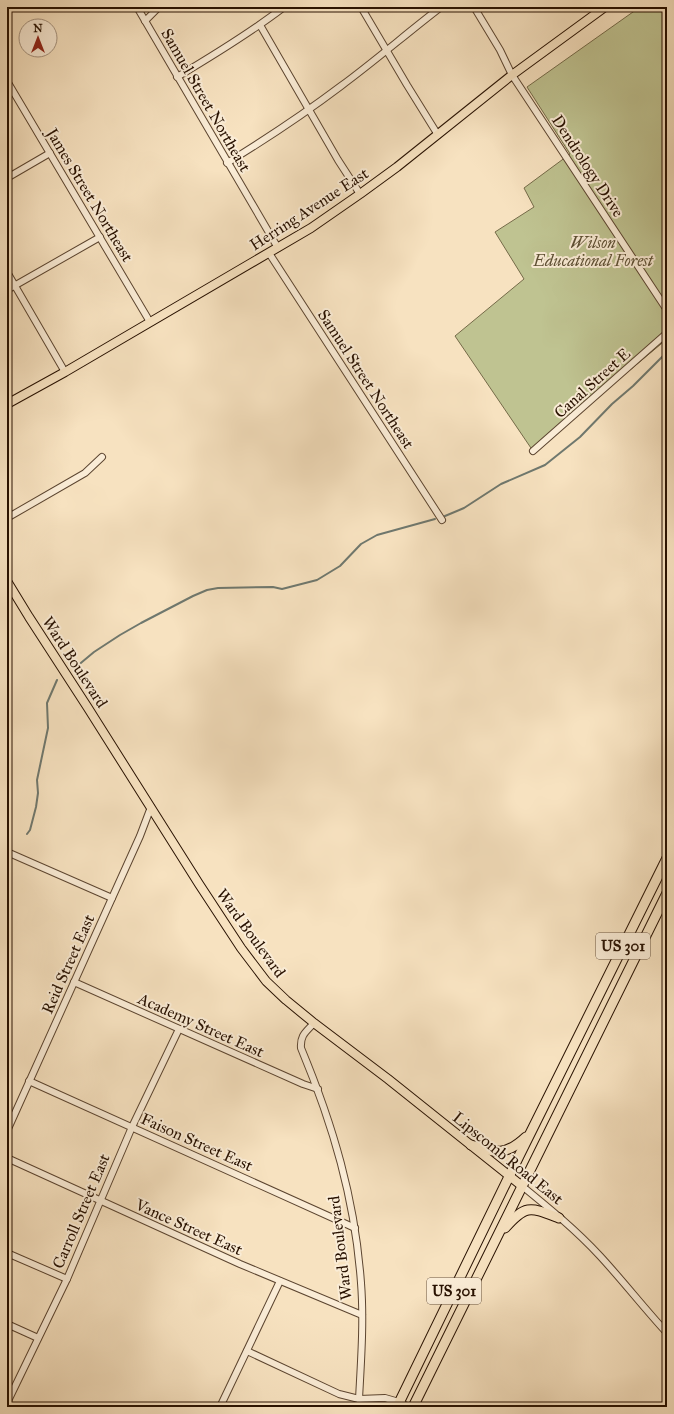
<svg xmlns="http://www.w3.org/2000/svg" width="674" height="1414" font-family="'IM FELL Great Primer',serif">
  <rect width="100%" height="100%" fill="#f7e2c0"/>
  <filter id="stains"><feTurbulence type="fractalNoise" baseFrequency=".005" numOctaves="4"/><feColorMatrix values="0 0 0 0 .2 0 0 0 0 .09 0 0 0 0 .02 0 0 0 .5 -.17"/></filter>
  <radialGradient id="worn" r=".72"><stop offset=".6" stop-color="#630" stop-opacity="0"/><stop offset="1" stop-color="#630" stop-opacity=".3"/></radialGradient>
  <path fill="#bfc391" stroke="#746a48" d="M640,7H667V339L533,451L455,336L524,279L495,232L534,207L524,188L570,154L527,87Z"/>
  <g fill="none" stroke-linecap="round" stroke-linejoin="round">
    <g stroke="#6f786e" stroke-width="2">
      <path d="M445,516L464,508L501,484L545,465L580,437L612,404L633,386L667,352"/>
      <path d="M76,667L94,652L120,635L141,623L193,596L207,590L218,588L273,587L282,589L317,580L340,566L361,544L377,535L435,519"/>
      <path d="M27,834L30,830L36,807L38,793L37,780L48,728L47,703L57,680"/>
    </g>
    <g stroke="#5c4530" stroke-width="8">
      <g id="minor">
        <path d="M137,7L278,248"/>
        <path d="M361,7L407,85L438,135"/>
        <path d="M474,7L500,50L512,75L667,310"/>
        <path d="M145,21L159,7"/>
        <path d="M260,25L338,160L360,194"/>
        <path d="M177,77C214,55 250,33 284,7"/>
        <path d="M7,81L150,322"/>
        <path d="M227,163C266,139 304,114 341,86C375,61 407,33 441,7"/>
        <path d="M7,178L50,153"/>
        <path d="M269,253L442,520"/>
        <path d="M7,272L65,372"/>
        <path d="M7,290L100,237"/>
        <path d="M533,451L667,333"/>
        <path d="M7,518L85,473L102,457"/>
        <path d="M7,852L112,898"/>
        <path d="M74,982L303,1084L318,1089"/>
        <path d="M314,1023C306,1032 300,1035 301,1048C333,1125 355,1199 361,1283C364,1321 361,1361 359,1399"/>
        <path d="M29,1081L355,1228"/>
        <path d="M7,1131L140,836L151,807"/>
        <path d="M7,1158L240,1264L362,1315"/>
        <path d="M522,1186C549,1208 576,1230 600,1256C623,1281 644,1308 667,1333"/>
        <path d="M7,1253L67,1279"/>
        <path d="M7,1324L38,1338"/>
        <path d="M247,1351L339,1394L359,1399L385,1398L399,1402L409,1407"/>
        <path d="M7,1403L67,1279L132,1127L179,1029"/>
        <path d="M220,1407L280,1281"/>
      </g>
    </g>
    <g stroke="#281100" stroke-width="10">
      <g id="major">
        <path d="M7,404L65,372L311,228L360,194L397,167L512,75L605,7"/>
        <path d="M7,581L29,617L88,708L199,884L241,948L266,981L286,1000L314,1023L388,1079L522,1186"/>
      </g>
    </g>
    <g stroke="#281100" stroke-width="11">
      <g id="highway">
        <path d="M471,1145C496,1153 506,1156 526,1137"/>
        <path d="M505,1228C526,1204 530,1207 559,1218"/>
        <path d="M397,1407L519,1156L667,858"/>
        <path d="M413,1407L667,893"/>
      </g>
    </g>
    <use href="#minor" stroke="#faecd6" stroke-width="6"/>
    <use href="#major" stroke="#f7e2c0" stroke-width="8"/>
    <use href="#highway" stroke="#f7e2c0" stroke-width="9"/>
  </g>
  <g text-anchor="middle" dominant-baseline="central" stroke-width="4" stroke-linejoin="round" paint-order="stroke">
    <g fill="#faecd6" stroke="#675340" stroke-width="1">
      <rect x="596" y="933" width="54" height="26" rx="3"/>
      <rect x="427" y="1278" width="54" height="26" rx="3"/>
    </g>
    <g font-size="15" font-weight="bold" fill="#281100">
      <text x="623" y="946">US 301</text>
      <text x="454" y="1291">US 301</text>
    </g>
    <g font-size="16" fill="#281100" stroke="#faecd6">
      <text transform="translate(206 100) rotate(60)">Samuel Street Northeast</text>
      <text transform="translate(588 166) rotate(57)">Dendrology Drive</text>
      <text transform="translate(90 195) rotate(59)">James Street Northeast</text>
      <text transform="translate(309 209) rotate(-33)">Herring Avenue East</text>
      <text transform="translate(366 379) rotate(57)">Samuel Street Northeast</text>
      <text transform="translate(592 383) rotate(-42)">Canal Street E</text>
      <text transform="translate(75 662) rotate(57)">Ward Boulevard</text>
      <text transform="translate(251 933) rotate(54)">Ward Boulevard</text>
      <text transform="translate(68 964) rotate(-66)">Reid Street East</text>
      <text transform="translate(201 1025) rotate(24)">Academy Street East</text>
      <text transform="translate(197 1142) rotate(24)">Faison Street East</text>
      <text transform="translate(508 1158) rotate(39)">Lipscomb Road East</text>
      <text transform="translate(81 1211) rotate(-67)">Carroll Street East</text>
      <text transform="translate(189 1227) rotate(24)">Vance Street East</text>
      <text transform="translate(340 1248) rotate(-97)">Ward Boulevard</text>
    </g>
    <g font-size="16" font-style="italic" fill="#5d4f33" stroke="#faecd6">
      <text x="593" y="242">Wilson<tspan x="593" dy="18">Educational Forest</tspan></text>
    </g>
  </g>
  <rect width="674" height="1414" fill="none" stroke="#f7e2c0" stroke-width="24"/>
  <rect x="8" y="8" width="658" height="1398" fill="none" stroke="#281100" stroke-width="2"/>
  <rect x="12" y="12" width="650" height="1390" fill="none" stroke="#281100"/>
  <g transform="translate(38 38)"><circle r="19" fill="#faecd6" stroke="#a69480"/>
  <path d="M0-3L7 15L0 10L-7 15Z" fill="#8f2418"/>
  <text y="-6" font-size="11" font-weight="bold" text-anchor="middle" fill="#281100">N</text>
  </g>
  <rect width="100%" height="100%" filter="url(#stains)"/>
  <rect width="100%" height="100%" fill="url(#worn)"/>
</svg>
